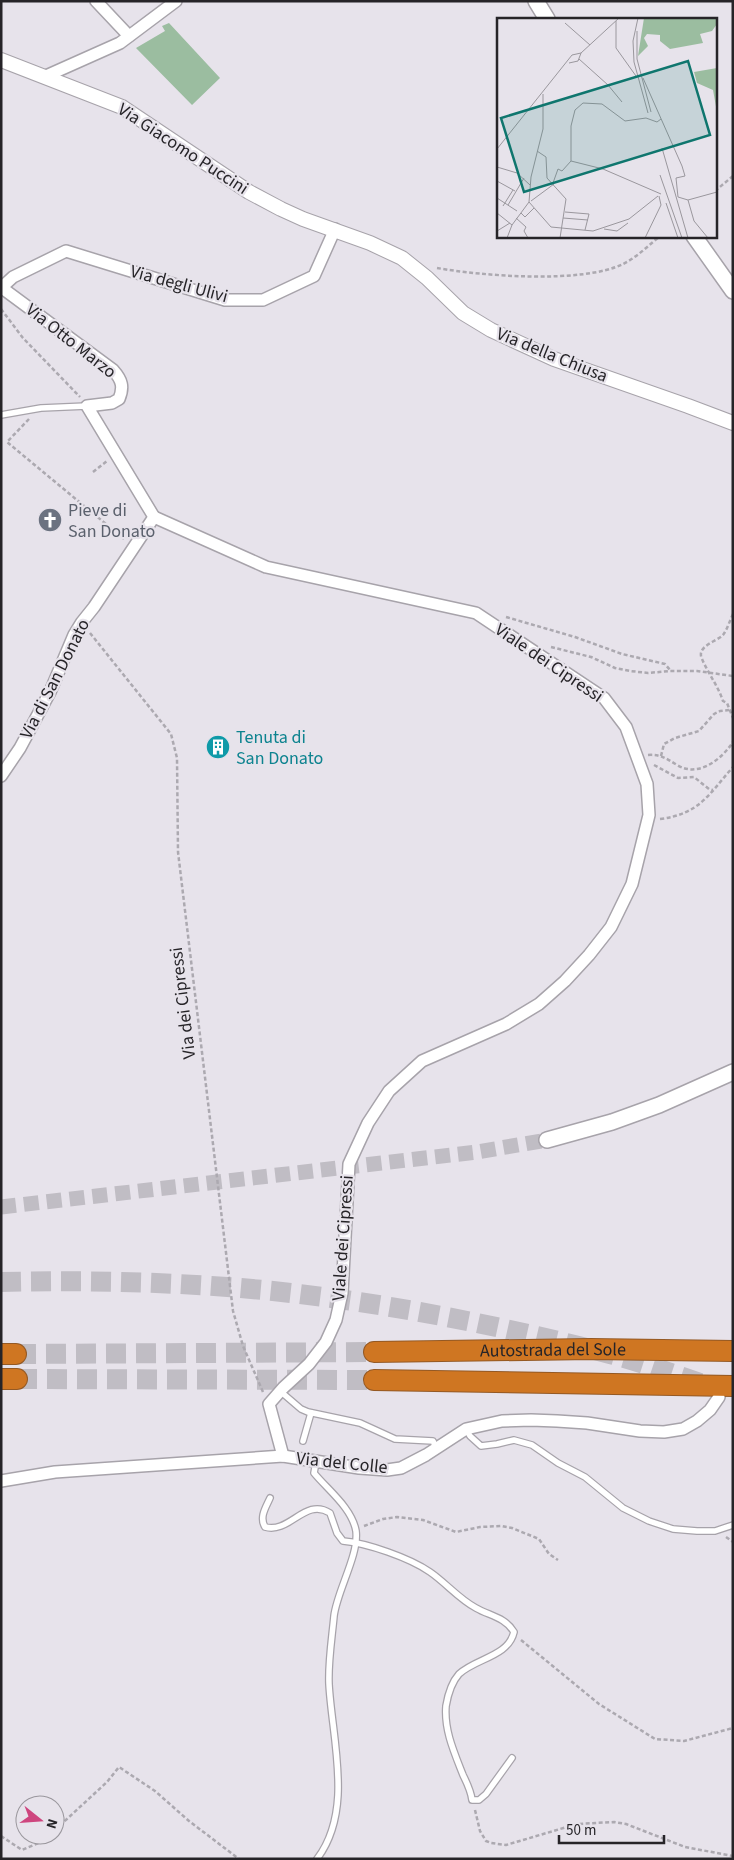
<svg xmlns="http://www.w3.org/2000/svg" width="734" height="1860" font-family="'Source Sans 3',sans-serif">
  <rect width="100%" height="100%" fill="#e7e3eb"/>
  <path fill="#9bbda0" d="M169,23L220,78L192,105L136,48L165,31L162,26Z"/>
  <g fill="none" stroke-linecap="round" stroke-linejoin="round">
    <path stroke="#c0bdc4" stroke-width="15" stroke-dasharray="15 8" stroke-linecap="butt" d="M1,1207L477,1152L547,1140"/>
    <g stroke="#c0bdc4" stroke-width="20" stroke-dasharray="20 10" stroke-linecap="butt">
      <path d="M1,1282C92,1280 183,1282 273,1291C386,1303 499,1325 610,1354C640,1362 670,1373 700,1383"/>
      <path d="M16,1354L374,1352"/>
      <path d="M17,1379L374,1380"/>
    </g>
    <g stroke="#a7a3aa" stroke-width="8">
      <g id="service">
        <path d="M1,415L41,408L87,406"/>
        <path d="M280,1391L301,1409L308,1412L360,1423L395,1439L433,1441L436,1448"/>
        <path d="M466,1429L470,1436L481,1446L497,1444L514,1440L532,1445L558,1463L585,1477L623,1508L649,1521L673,1529L697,1531H715L733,1525"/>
        <path d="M303,1441L311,1413"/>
        <path d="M316,1462L314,1473C328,1490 352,1508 356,1531C359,1555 337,1591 334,1616C332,1638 328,1662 329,1684C332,1740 354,1810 317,1859"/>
        <path d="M270,1498C266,1507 259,1517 265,1527C290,1534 305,1497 330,1513L337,1533L343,1541C367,1543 410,1558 430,1572C446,1583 459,1599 476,1608C490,1616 505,1617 514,1632C508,1657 476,1658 459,1674C451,1683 448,1694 446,1706C444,1730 454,1752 463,1775C467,1783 471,1791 472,1800H479L486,1794L512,1758"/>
      </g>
    </g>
    <g stroke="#a7a3aa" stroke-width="14">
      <g id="minor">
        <path d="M96,1L129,36"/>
        <path d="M46,76L120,43L176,1"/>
        <path d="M1,288L13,277L66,251L225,300H263L314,276L335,229"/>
        <path d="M154,517L266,567L476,613L604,698L626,727L647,784L649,815L632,884L611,927L589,955L565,981L539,1004L506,1024L422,1061L389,1091L368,1123L349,1164L342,1293L336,1320L326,1342L309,1364L283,1388L269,1404L283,1456"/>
        <path d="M1,776L20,748L50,692L74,635L82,622L94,607L154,517L87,406L112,403L119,399C124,387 122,380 113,370L2,288"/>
        <path d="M1,1481L55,1472L283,1456L359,1468L387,1470L401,1468L426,1455L466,1429L502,1421L531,1420L557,1421L587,1423L640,1431L664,1432L683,1429L697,1421L710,1410L719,1397"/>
      </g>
    </g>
    <g stroke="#a7a3aa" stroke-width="16">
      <path id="tertiary" d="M1,60L122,107L249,192L281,209L303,219L370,243L402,258L427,278L463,313L491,330L554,359L688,406L733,423"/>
    </g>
    <g stroke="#a7a3aa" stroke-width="18">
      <g id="secondary">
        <path d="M536,1L547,19"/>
        <path d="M694,236L733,291"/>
        <path d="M547,1140L612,1122L659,1105L733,1072"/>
      </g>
    </g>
    <g stroke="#945924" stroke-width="22">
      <g id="motorway">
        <path id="s1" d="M374,1352L591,1349L733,1351"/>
        <path d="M1,1354H16"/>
        <path d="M1,1379H17"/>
        <path d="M374,1380L733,1386"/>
      </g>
    </g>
    <g stroke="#aca9b0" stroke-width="2.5" stroke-dasharray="4 2.5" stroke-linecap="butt">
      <path d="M715,191L733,176"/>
      <path d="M437,268C483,276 582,284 623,264C637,257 648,246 660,236"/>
      <path d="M1,309L23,338L80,397"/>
      <path d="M29,419L7,442L124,539"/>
      <path d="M93,472L107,461"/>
      <path d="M733,614C730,620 727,630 723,635C716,642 696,646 702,659C708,673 718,686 723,701L727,703L733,718"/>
      <path d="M506,617L575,637L622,654L665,664L670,670"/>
      <path d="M90,633L171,734L177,758L178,852L233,1311L243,1346L263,1392"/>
      <path d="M551,647L591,657L615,668L630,671L648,673L670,671H697L733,676"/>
      <path d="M648,755C661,754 667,759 677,765C698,778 721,760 733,742"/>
      <path d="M661,756L664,744L675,738L699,731L714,714L720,711L729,710"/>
      <path d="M654,765L678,778L694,777L709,789L713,790"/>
      <path d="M660,819C700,814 709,794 733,767"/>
      <path d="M364,1526L383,1519L397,1517L423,1520L456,1532L480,1527L501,1526L512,1528L539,1539L549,1554L558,1560"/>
      <path d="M726,1537L733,1542"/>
      <path d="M521,1640L599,1704L655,1739L684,1741L733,1728"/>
      <path d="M475,1810L480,1831L486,1841L491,1843L506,1845L577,1824L614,1822L626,1824L685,1847L733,1856"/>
      <path d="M55,1830L107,1782L119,1767L155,1791L189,1821L239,1859"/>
      <path d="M1,1836L22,1850L41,1842L50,1835"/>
    </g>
    <use href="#service" stroke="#fff" stroke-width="5.5"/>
    <use href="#minor" stroke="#fff" stroke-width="11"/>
    <use href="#tertiary" stroke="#fff" stroke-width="14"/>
    <use href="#secondary" stroke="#fff" stroke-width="15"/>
    <use href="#motorway" stroke="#cf7622" stroke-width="20"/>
  </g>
  <defs>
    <g id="church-disc" transform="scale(1.25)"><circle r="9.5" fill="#6b7280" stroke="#e7e3eb"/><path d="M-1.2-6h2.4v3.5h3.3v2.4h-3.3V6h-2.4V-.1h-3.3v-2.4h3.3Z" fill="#fff"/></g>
    <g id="building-disc" transform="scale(1.25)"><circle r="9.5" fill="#0f9aa8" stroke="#e7e3eb"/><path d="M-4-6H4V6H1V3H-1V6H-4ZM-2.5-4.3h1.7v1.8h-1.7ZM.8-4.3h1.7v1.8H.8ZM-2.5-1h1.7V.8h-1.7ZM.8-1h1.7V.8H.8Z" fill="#fff"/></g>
  </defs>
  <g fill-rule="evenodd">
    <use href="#church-disc" x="50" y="520"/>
    <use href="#building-disc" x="218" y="747"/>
  </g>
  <g text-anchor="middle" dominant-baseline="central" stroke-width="4.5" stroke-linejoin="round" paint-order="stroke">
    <g font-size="18" fill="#262428" stroke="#e7e3eb">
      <text transform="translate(183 149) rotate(33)">Via Giacomo Puccini</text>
      <text transform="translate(179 284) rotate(15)">Via degli Ulivi</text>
      <text transform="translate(71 341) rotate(38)">Via Otto Marzo</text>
      <text transform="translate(552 355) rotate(22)">Via della Chiusa</text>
      <text transform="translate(549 663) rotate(34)">Viale dei Cipressi</text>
      <text transform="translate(55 679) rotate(-63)">Via di San Donato</text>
      <text transform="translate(183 1003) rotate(-97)">Via dei Cipressi</text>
      <text transform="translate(343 1238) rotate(-86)">Viale dei Cipressi</text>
      <text stroke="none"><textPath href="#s1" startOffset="179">Autostrada del Sole</textPath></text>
      <text transform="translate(342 1463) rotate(6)">Via del Colle</text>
    </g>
    <g font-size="18" fill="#5b616d" stroke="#e7e3eb" text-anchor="start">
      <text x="68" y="510">Pieve di<tspan x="68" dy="21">San Donato</tspan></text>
    </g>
    <g font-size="18" fill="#0d838f" stroke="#e7e3eb" text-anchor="start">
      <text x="236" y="737">Tenuta di<tspan x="236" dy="21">San Donato</tspan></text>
    </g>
  </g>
  <g transform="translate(497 18)">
    <rect width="220" height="220" fill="#e7e3eb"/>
    <path d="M147,0H220V6L215,13L203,16L206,25L173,31L163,23V17L150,16L147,20L151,28L141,38ZM220,50V94L216,72L200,65L197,54Z" fill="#9bbda0"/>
    <path fill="none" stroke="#9a979d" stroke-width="1" d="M141,0L136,23L137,44L151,95M119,3V30L139,58M68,5L93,27M140,13V41L154,94M82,41L111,67L125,84M72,45L81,43L84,35L122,0M146,60L185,148L188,158L179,160L181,179M165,130L191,220M0,131L75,37L84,35M40,133L49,139L50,160L69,181L63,220M74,143V108L78,92L86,85L105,86L128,103L149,100L160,104L164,101M0,149L20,155L33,167M163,157L185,220M0,163L18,173M56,165L61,151L65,153L74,143L106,151L164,176M181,179L191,182L220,174M0,180L20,193M191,182L197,203L211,220M34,183L57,166M32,184L54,209L96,213L132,201L161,178M169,185L181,220M11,187L27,160M6,188L16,172M68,194L92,196L88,212M0,195L15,207M24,195L28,199L37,190M19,200L29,209L27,213L31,220M66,200L91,202M107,211L120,213L131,205M0,213L13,205M10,220L15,207L32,184L34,159L46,111V76M148,220L164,187L162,178"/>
    <path fill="#0f766e" fill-opacity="0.15" stroke="#0f766e" stroke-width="2.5" d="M191,43L213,117L27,174L4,100Z"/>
    <rect width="220" height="220" fill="none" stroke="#262428" stroke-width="2.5"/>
  </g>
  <rect width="734" height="1860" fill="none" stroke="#262428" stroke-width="5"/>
  <g transform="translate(40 1820) rotate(107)"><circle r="24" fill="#e7e3eb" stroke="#9a979d"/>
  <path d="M0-4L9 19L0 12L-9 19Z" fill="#ce457e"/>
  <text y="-8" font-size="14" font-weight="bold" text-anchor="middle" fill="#262428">N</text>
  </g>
  <path d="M559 1835v8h105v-8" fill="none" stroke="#262428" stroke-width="2.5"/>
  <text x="566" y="1835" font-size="15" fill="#262428" stroke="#e7e3eb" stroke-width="4" paint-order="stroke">50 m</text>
</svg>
